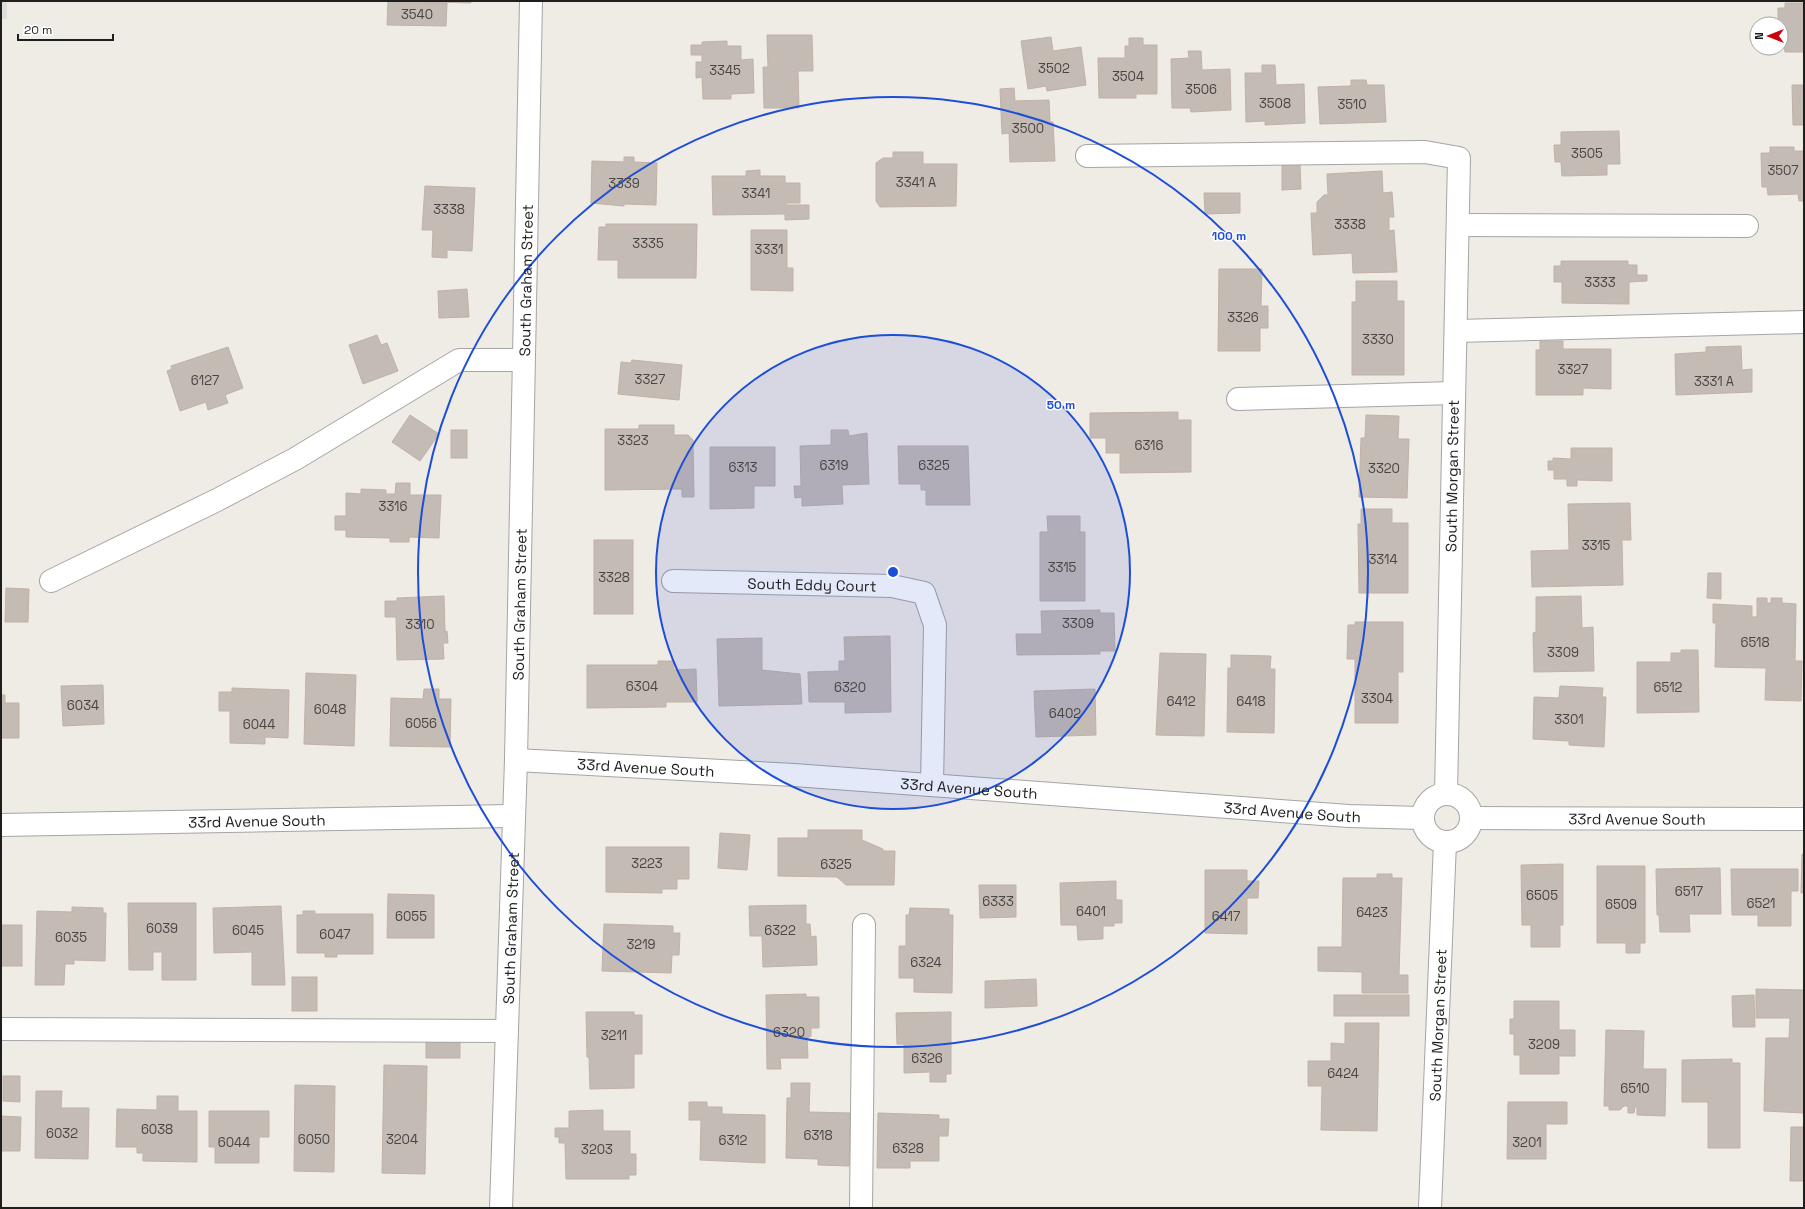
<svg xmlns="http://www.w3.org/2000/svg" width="1805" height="1209" font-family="'Space Grotesk',sans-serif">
  <rect width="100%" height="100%" fill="#efebe5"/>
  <rect fill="#dedede" x="1" y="1" width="6" height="18"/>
  <g fill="#c4bbb4" stroke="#c1b1a7">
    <path d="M388,1L447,3L446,26L387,25Z"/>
    <path d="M405,1H471V3Z"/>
    <path d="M1785,3H1804V52H1785L1784,43H1781V24H1778V8H1785Z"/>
    <path d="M767,35H812L813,71H798L799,108H764L763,67H768Z"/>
    <path d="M1051,37L1053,51L1081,47L1086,85L1047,91L1046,86L1028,89L1021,41Z"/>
    <path d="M1129,38H1143V45H1157V94H1136V98H1099L1098,58H1125V46H1129Z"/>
    <path d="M727,41V46H741V60L753,59L754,93L731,94V99H703L702,77L696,78V62H702V55H691V45H702V42Z"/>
    <path d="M1188,51H1201L1202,70L1230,69L1231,110L1191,112L1190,108H1172L1171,59L1189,58Z"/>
    <path d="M1262,65H1275L1276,85L1304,84L1305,123L1265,125V121L1246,122L1245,73H1262Z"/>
    <path d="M1351,80H1366L1367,85H1384L1386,122L1320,124L1318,87L1351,86Z"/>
    <path d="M1792,85H1804V125H1793Z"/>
    <path d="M1014,88L1015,101L1049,100L1050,122H1053L1055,161L1010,162L1009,133L1002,134L1000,89Z"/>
    <path d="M1619,131L1620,164H1607V175L1562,176L1561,162H1555L1554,145H1561V132Z"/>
    <path d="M1770,147H1794V151H1804V201H1799L1798,194L1768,195L1767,187H1762L1761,153H1770Z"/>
    <path d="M893,152H923V164H957L956,206L880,207L876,201V163L883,158H893Z"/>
    <path d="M624,157H634V162L657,163L656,205L624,204V206L591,203L592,161L624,162Z"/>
    <path d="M1300,164L1301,189L1282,190V165Z"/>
    <path d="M760,170V176H785V183H800V203H786V205H809V219L785,220V214L713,215L712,176H746V171Z"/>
    <path d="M1382,171L1383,193L1392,192L1394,217H1389V231L1394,230L1397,272L1353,273L1352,253L1313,255L1311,213H1317V202L1324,195H1328L1327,174Z"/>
    <path d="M425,186L475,188L472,251L447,250V258L432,257L433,230H422Z"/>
    <path d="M1204,193H1240V213L1205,214Z"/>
    <path d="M606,224H697L696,278H618V260H598L599,227H606Z"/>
    <path d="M751,230H787V268H793V291L751,290Z"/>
    <path d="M1561,261H1628V265H1637V275H1647V281L1629,282V304L1562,303V282H1554V266H1561Z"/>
    <path d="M1219,269H1262L1261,306H1268V328H1260V351H1218Z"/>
    <path d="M1356,281H1397V301H1404V375H1352V302H1356Z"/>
    <path d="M467,289L469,317L439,318L438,291Z"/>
    <path d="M377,335L381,345L387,343L398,371L363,384L349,345Z"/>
    <path d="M1540,341H1563V349H1611V389L1583,388V395H1536V350H1540Z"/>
    <path d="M1741,346L1742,370L1752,369V392L1676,395L1675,354L1706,352V347Z"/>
    <path d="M228,347L243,388L225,395L228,403L208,410L206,402L180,411L167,371L172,369L171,366Z"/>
    <path d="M632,360L682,365L679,400L618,394L621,362L631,363Z"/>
    <path d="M1178,412V420H1191V472L1120,473V453H1106V438H1090V413Z"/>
    <path d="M410,415L439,434L420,461L392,442Z"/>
    <path d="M1366,415L1399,416L1398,439H1409L1407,498L1359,497L1361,438H1365Z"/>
    <path d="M639,425H674V435H688L693,440L694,497H682V489L605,490V429H639Z"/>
    <rect x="451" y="430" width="16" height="28"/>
    <path d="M831,430H848L849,436L867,433L869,484L842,485L843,504L802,506V497L795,498L794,486H801L800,446L831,445Z"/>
    <path d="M898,446H968L970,505H926V490H921V484H899Z"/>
    <path d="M710,447H775V486H754V508L710,509Z"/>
    <path d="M1571,448H1612V481L1577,480V486H1567V479H1554V470H1548V461H1553V458L1571,459Z"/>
    <path d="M396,483H410V495H441L439,538L409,537V542H390V538L346,537V530H335V516H346V493L361,494V489L386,490V494H395Z"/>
    <path d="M1630,503L1631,540H1622L1623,585L1532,587L1531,551L1569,550L1568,504Z"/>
    <path d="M1361,509H1392V523H1408V593H1359L1358,524H1361Z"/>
    <path d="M1047,516H1080V532H1085V601H1040V532H1048Z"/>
    <rect x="594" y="540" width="39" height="74"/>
    <path d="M1708,573H1721V599L1707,598Z"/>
    <path d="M6,588L29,589L28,622H5Z"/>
    <path d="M444,596L445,632L447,631L448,643H443L444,659L397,660L396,617H385V601H397V598Z"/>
    <path d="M1581,596L1582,628L1593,627L1594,671L1534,672L1533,633L1536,632V597Z"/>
    <path d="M1757,598H1767V603H1771V598H1782V603L1796,604L1795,661H1802L1801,701L1765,700L1766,668L1715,667L1716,623H1713V604L1752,606V617H1757Z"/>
    <path d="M1100,610V613H1114L1115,651H1100V654L1017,655L1016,634H1042L1041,611Z"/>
    <path d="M1355,622H1403V672H1398V723H1355V659H1347L1348,625H1355Z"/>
    <path d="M890,636L891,712L845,713V702H809L808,672L839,671V661H845L844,637Z"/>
    <path d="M762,638V670L800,674L802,704L719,706L717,639Z"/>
    <path d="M1681,650H1698L1699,712L1637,713V662H1671V653H1681Z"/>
    <path d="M1160,653L1206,654L1204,736L1156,735Z"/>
    <path d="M1231,655L1271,656L1270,669H1275L1274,733L1227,732L1228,668H1231Z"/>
    <path d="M658,661H674V670L696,669L697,702H666V707L587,708V665H658Z"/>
    <path d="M306,673L356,675L354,746L304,744Z"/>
    <path d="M103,685L104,724L63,726L61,686Z"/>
    <path d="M1560,686L1603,688L1602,697H1606L1604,747L1569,745V741L1533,739L1534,697L1559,698Z"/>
    <path d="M232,688L289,690L288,738L265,737V744L230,743V711H219V692H232Z"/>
    <path d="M424,689H439V699H451L450,747L390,746L391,698L423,699Z"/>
    <path d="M1095,689L1096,735L1036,737L1034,691Z"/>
    <path d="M1,695H5V703H19V738H1Z"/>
    <path d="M808,830H862V840L883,849V851H895L894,885H846L837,877L778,876V838H808Z"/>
    <path d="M720,833L750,835L747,870L718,868Z"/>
    <path d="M606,847H689V879H677V889H662V893L606,892Z"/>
    <path d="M1802,854H1804V893H1801Z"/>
    <path d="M1563,864V925H1560V947H1531V925H1522L1521,865Z"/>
    <path d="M1597,866H1645V943H1640V953H1626V943H1597Z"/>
    <path d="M1720,868L1721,914H1689L1690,932H1660L1659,915H1657L1656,869Z"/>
    <path d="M1731,869H1798V891H1791V926H1758V915H1732Z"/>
    <path d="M1205,870H1247V881H1259L1258,898H1247V934L1205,933Z"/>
    <path d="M1377,874H1392V878H1402L1399,975H1408V993H1362V972L1318,971V947H1342L1343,878H1377Z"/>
    <path d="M1116,881V900H1122V923H1114V926H1103V939L1078,940L1077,925H1061L1060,883Z"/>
    <path d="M979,885H1016V917L980,918Z"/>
    <path d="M388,894L434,895V938H387Z"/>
    <path d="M128,903H196V980H162V952H153V970H129Z"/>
    <path d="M806,905V924H810L811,937L816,936L817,965L763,967L762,936H750L749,906Z"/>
    <path d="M281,906L285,985H252V952L214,953L213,908Z"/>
    <path d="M72,907L103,908V913H106L105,961L74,960V964H65L64,985H35L37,911L72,912Z"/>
    <path d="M910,908L949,909V915H953L952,993L914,992V978H899V946H906V915H909Z"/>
    <path d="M303,911H315V914H373V954H337V957H325V953H297V915H303Z"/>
    <path d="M604,924L673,926V933H680L679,955H672L671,973L602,971Z"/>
    <rect x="1" y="925" width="21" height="41"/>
    <rect x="292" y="977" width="25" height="34"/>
    <path d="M1036,979L1037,1006L985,1008V981Z"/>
    <path d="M1756,989L1804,990V1113L1764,1111L1766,1038H1789L1790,1018H1756Z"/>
    <path d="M806,994V997H819V1028H811V1036L807,1038L808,1058H780L781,1069H767L766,995Z"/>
    <rect x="1334" y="995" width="75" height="21"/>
    <path d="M1754,995L1755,1027H1733L1732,996Z"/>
    <path d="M1514,1001H1559V1030H1575V1056H1559V1074H1520V1055H1514V1034H1510V1019H1514Z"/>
    <path d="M586,1012H634V1015H642V1054H634V1088L590,1089L589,1057H587Z"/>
    <path d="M951,1012V1074H946V1082H930V1072L904,1073V1044H897L896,1013Z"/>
    <path d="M1345,1023H1379L1377,1131L1321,1130L1322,1086H1308V1061H1331V1043L1345,1044Z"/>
    <path d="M1606,1030L1644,1031L1643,1069H1666L1665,1116L1637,1115V1107H1635L1634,1113H1628V1106H1624L1620,1110H1609V1106H1604Z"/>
    <path d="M426,1038L460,1039V1058H426Z"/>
    <path d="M1732,1059V1063H1740V1148H1708V1102H1682V1060Z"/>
    <path d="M384,1065L427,1066L425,1174L382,1173Z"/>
    <path d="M3,1076H20V1102L3,1101Z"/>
    <path d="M791,1083H810L809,1112L850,1113L849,1166L818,1165V1159L786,1158L787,1098H791Z"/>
    <path d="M295,1085L335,1086L334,1172L294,1171Z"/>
    <path d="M36,1091H62L61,1108H89L88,1159L35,1158Z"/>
    <path d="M157,1096H178V1111H197V1162L143,1161V1153H137V1147H116L117,1109L157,1110Z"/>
    <path d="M689,1102H707V1107H722V1114L765,1115V1163L700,1160L701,1120H689Z"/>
    <path d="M1508,1102H1567V1124H1546V1159H1507Z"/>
    <path d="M603,1110V1131H630V1154H636V1175H629V1179H566L565,1143H559V1137H555V1128H569V1111Z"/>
    <path d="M209,1111H269V1137H259V1163H215V1147H209Z"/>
    <path d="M878,1113L939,1115V1119H949L948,1136H939V1161H910V1168H877Z"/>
    <path d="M1,1116L21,1117L20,1151H1Z"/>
    <path d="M1791,1127H1804V1181H1790Z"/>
  </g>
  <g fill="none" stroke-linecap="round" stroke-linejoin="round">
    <g stroke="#a5a5a5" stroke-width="24">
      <g id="minor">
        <path d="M1087,156L1425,152L1459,158L1446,794"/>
        <path d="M1458,225L1747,226"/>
        <path d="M1456,331L1804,322"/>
        <path d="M1238,399L1454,393"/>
        <path d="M51,581L217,500L295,459L459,360H523"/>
        <path id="s1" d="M673,581L892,586L924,593L935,625L932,785"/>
        <path id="s2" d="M516,760L794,775L1349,816L1422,818"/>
        <circle cx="1447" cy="818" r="24"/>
        <path id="s3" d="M1471,818L1804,819"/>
        <path id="s4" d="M1,825L514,816"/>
        <path d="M1,1029L507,1031"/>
        <path id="s5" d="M501,1208L516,760L531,1"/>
        <path d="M861,1208L864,925"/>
        <path id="s6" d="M1430,1208L1445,842"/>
      </g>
    </g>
    <use href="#minor" stroke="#fff" stroke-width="22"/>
  </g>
  <circle cx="893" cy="572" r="237" fill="#1d4ed8" fill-opacity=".12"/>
  <g fill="none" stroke="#1d4ed8" stroke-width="2">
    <circle cx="893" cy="572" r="237"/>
    <circle cx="893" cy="572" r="475"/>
  </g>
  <g text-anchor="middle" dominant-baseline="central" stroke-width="3" stroke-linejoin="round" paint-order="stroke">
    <g font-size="13" fill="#484544">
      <text x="417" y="14">3540</text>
      <text x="1054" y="68">3502</text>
      <text x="725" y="70">3345</text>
      <text x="1128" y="76">3504</text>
      <text x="1201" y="89">3506</text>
      <text x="1275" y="103">3508</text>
      <text x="1352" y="104">3510</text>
      <text x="1028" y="128">3500</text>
      <text x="1587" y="153">3505</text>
      <text x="1783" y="170">3507</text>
      <text x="916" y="182">3341 A</text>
      <text x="624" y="183">3339</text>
      <text x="756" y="193">3341</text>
      <text x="449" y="209">3338</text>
      <text x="1350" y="224">3338</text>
      <text x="648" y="243">3335</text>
      <text x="769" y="249">3331</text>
      <text x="1600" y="282">3333</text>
      <text x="1243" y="317">3326</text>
      <text x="1378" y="339">3330</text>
      <text x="1573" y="369">3327</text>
      <text x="650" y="379">3327</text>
      <text x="205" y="380">6127</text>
      <text x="1714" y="381">3331 A</text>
      <text x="633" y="440">3323</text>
      <text x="1149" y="445">6316</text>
      <text x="834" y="465">6319</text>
      <text x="934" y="465">6325</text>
      <text x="743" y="467">6313</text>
      <text x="1384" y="468">3320</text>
      <text x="393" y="506">3316</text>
      <text x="1596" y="545">3315</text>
      <text x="1383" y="559">3314</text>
      <text x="1062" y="567">3315</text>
      <text x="614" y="577">3328</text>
      <text x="1078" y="623">3309</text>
      <text x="420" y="624">3310</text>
      <text x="1755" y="642">6518</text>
      <text x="1563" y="652">3309</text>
      <text x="642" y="686">6304</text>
      <text x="850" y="687">6320</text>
      <text x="1668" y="687">6512</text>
      <text x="1377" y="698">3304</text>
      <text x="1181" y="701">6412</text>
      <text x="1251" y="701">6418</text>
      <text x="83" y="705">6034</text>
      <text x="330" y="709">6048</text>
      <text x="1065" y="713">6402</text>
      <text x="1569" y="719">3301</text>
      <text x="421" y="723">6056</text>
      <text x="259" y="724">6044</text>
      <text x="647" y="863">3223</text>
      <text x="836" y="864">6325</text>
      <text x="1689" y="891">6517</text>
      <text x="1542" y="895">6505</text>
      <text x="998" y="901">6333</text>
      <text x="1761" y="903">6521</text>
      <text x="1621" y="904">6509</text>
      <text x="1091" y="911">6401</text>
      <text x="1372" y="912">6423</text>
      <text x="411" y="916">6055</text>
      <text x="1226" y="916">6417</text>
      <text x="162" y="928">6039</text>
      <text x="248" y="930">6045</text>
      <text x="780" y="930">6322</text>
      <text x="335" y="934">6047</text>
      <text x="71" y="937">6035</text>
      <text x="641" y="944">3219</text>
      <text x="926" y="962">6324</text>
      <text x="789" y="1032">6320</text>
      <text x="614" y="1035">3211</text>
      <text x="1544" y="1044">3209</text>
      <text x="927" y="1058">6326</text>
      <text x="1343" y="1073">6424</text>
      <text x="1635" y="1088">6510</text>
      <text x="157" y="1129">6038</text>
      <text x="62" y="1133">6032</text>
      <text x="818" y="1135">6318</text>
      <text x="314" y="1139">6050</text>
      <text x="402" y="1139">3204</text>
      <text x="733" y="1140">6312</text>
      <text x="234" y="1142">6044</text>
      <text x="1527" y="1142">3201</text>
      <text x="908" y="1148">6328</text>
      <text x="597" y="1149">3203</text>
    </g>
    <g font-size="15" fill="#1e1e1e" stroke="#fff">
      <text stroke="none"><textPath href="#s5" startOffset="928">South Graham Street</textPath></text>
      <text transform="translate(1452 476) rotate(-89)">South Morgan Street</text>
      <text stroke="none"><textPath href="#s1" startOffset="139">South Eddy Court</textPath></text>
      <text stroke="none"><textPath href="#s5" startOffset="604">South Graham Street</textPath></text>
      <text stroke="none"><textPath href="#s2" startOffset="130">33rd Avenue South</textPath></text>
      <text stroke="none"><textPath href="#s2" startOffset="454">33rd Avenue South</textPath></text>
      <text stroke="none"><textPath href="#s2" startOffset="778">33rd Avenue South</textPath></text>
      <text stroke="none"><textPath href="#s3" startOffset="166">33rd Avenue South</textPath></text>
      <text stroke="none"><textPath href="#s4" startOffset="256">33rd Avenue South</textPath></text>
      <text stroke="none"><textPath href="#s5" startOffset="280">South Graham Street</textPath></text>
      <text stroke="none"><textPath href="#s6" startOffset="183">South Morgan Street</textPath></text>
    </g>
  </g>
  <circle cx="893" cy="572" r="6" fill="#1d4ed8" stroke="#fff" stroke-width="2"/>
  <g font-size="12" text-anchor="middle" font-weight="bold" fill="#1d4ed8" stroke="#fff" stroke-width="3" stroke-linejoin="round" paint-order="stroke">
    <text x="1229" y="240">100 m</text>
    <text x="1061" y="409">50 m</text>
  </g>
  <rect width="1805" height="1209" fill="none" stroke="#1e1e1e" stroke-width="4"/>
  <g transform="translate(1769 36) rotate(270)"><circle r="19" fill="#ffffff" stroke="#a5a5a5"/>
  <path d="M0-3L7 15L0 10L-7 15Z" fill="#ca030d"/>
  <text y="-6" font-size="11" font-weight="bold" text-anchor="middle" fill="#1e1e1e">N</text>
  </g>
  <path d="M18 34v6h95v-6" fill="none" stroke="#1e1e1e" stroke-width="2"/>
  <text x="24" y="34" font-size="12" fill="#1e1e1e" stroke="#ffffff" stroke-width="3" paint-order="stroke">20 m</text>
</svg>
